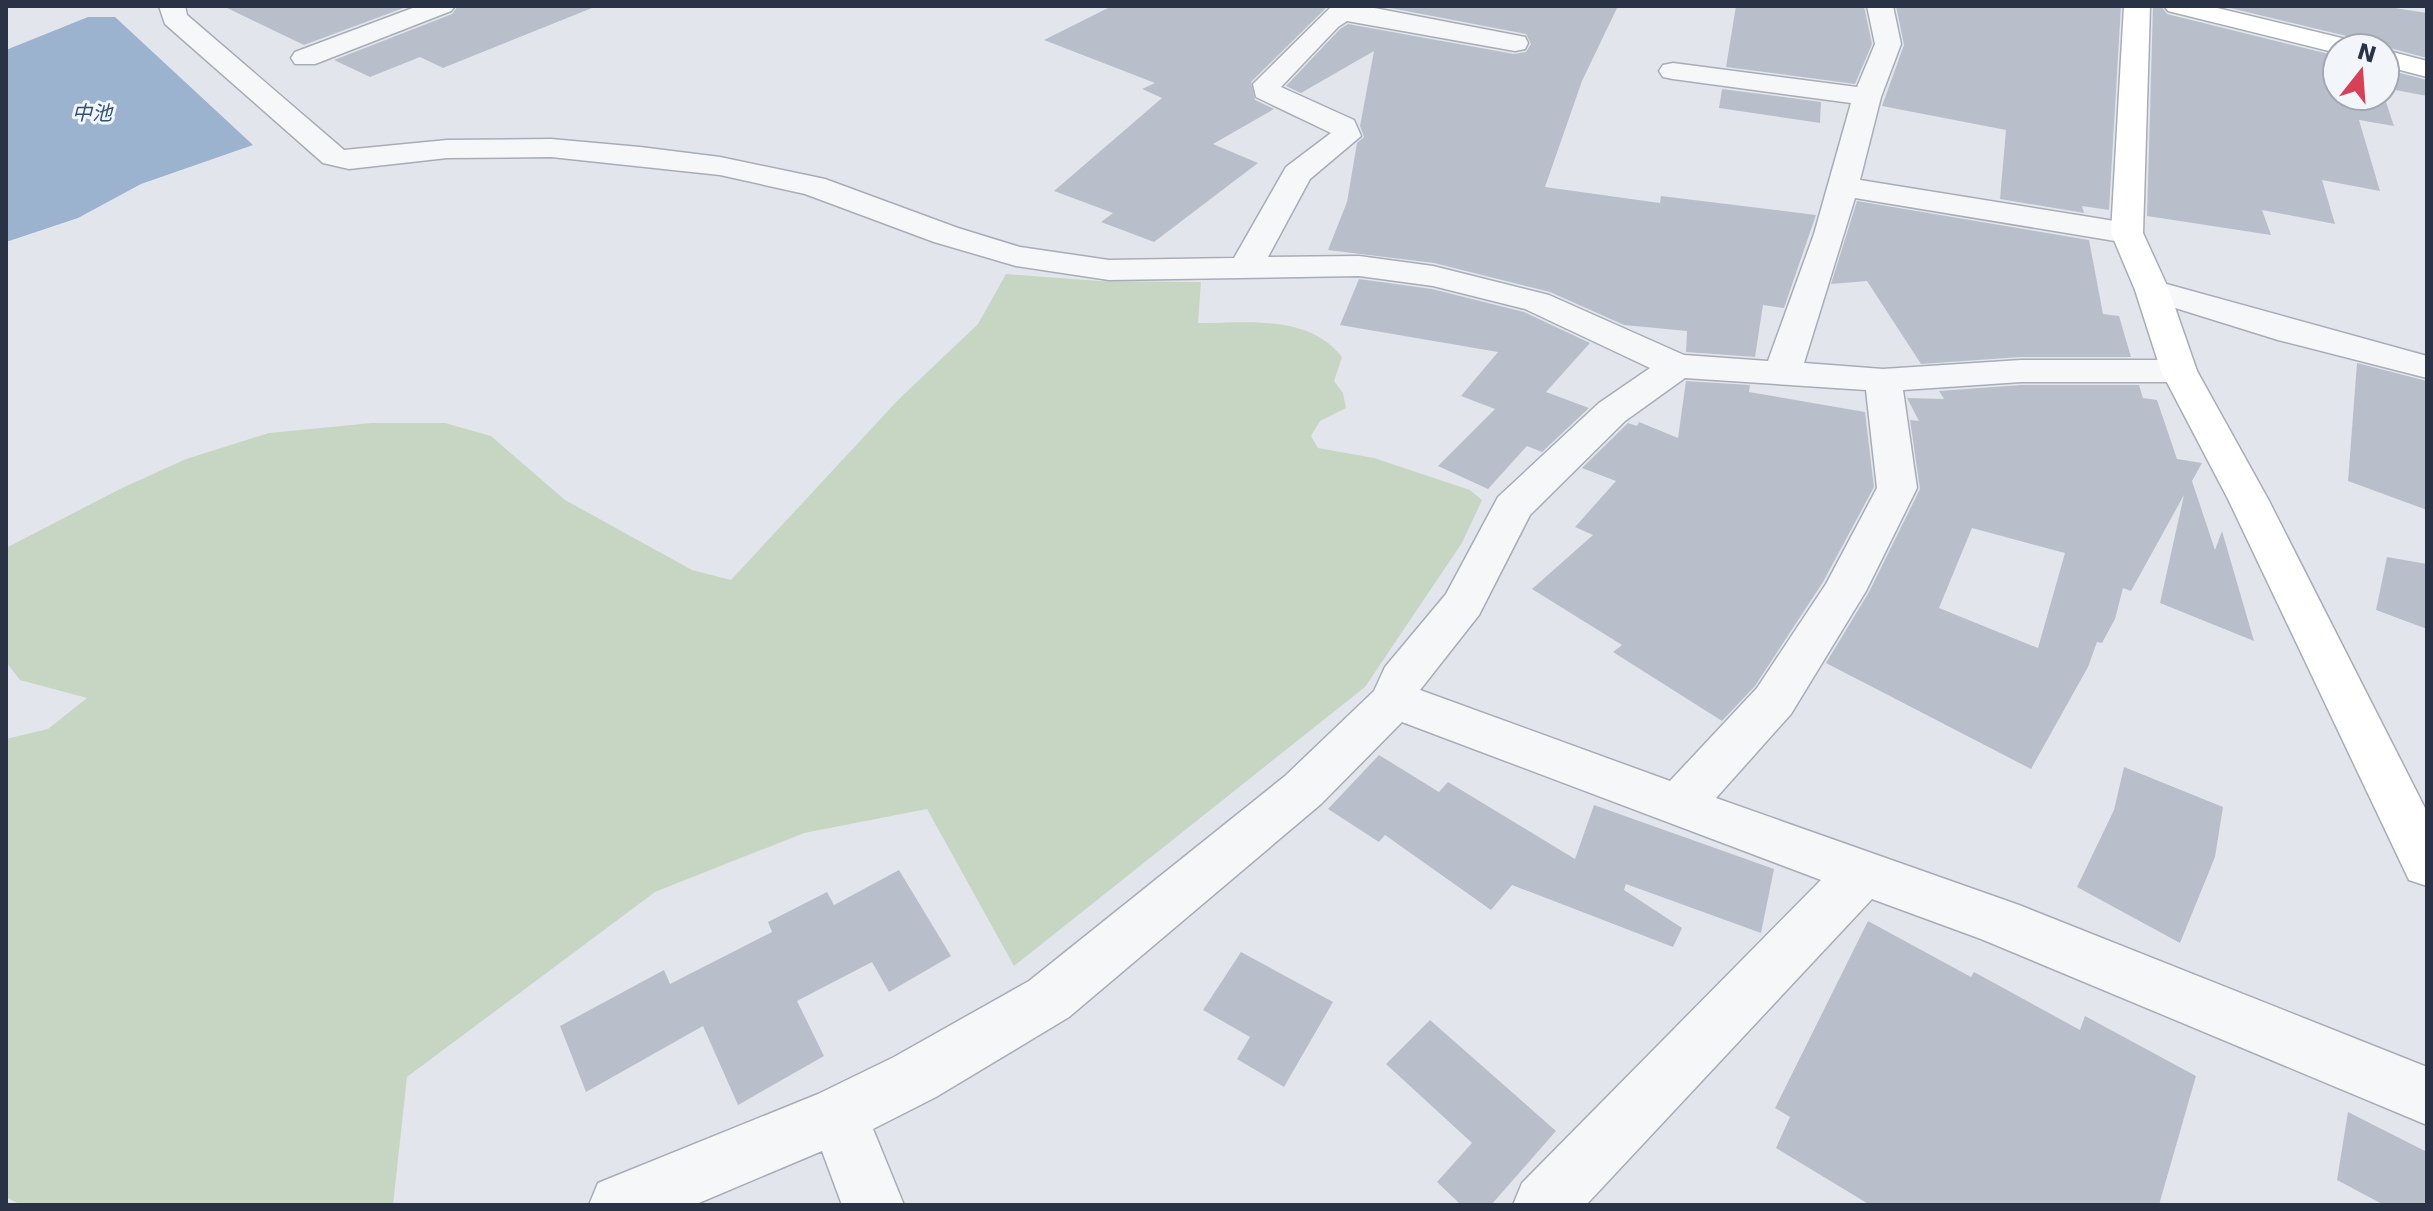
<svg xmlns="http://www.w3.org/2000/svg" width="2433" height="1211" font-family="'DejaVu Sans','Noto Sans JP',sans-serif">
  <rect width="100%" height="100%" fill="#e2e6ec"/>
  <path fill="#c7d6c3" d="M1006,274L1100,281L1201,282L1198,323C1247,323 1309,314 1342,357L1334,381L1343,393L1346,408L1320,421L1311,436L1318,448L1374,458L1470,490L1482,500L1462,543L1365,687L1014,966L927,809L804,833L655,892L407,1077L393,1205H21L6,1197V739L48,729L87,698L20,680L6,662V548L120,489L186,459L269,433L372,423H445L491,436L565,500L692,570L731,580L898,400L978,324Z"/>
  <path fill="#9bb3ce" d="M88,17H115L253,145L141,184L78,218L6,242V50Z"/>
  <g fill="#b9bfca" fill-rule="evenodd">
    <path d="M223,6H409L304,45Z"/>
    <path d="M458,6L592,8L443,68L420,57L370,77L334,60L452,14Z"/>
    <path d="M1112,6H1328L1251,82L1255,100L1274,109L1213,144L1258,163L1154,242L1101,222L1113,213L1054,191L1162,98L1142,89L1155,83L1044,40Z"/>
    <path d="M1380,6H1618L1582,81L1545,187L1660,203L1661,196L1816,215L1784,308L1763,305L1755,357L1686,352L1687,331L1624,325L1550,292L1434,263L1328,250L1347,202L1357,143L1364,137L1360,126L1374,51L1301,93L1286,86L1340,29L1348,24L1514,54L1526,52L1531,44L1526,34Z"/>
    <path d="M1736,6H1864L1872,44L1855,84L1726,67Z"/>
    <path d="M1896,6H2121L2109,210L2082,206L2084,213L2000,199L2006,130L1882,106L1904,45Z"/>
    <path d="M2153,6H2161L2167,14L2337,56V96H2384L2394,126L2359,120L2380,191L2322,180L2335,224L2262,210L2271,235L2147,216Z"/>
    <path d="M2222,6H2382L2427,13V58L2386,47L2365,48L2359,39Z"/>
    <path d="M2385,69L2427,80V96L2385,88Z"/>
    <path d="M1722,89L1821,102L1820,123L1719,108Z"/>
    <path d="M1857,201L2089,240L2103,314L2119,316L2131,357H2021L1921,364L1867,281L1831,284Z"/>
    <path d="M1359,279L1432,289L1524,312L1590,343L1546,392L1589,408L1542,452L1527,446L1488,489L1438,466L1495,409L1461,396L1498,352L1340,325Z"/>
    <path d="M2357,363L2427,381V510L2348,481Z"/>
    <path d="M1686,381L1750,385L1749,392L1865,412L1874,487L1823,582L1755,686L1722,721L1613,652L1622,645L1532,589L1593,535L1575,527L1616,481L1582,468L1628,423L1637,426L1639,422L1678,438Z"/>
    <path d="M2021,385H2139L2143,398L2157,400L2177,459L2202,463L2192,481L2215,550L2222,531L2254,641L2160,603L2184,495L2131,591L2123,588L2115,619L2102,643L2097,642L2088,667L2031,769L1826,663L1869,592L1920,489L1910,420L1919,421L1907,398L1944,399L1939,391ZM1972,528L2065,553L2038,648L1939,608Z"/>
    <path d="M2387,557L2427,564V629L2376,610Z"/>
    <path d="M1379,755L1439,792L1448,782L1575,859L1594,805L1774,869L1761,933L1626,884L1624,890L1682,928L1673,947L1512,885L1491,910L1385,835L1379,842L1328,809Z"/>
    <path d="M2124,767L2223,807L2215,857L2180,943L2077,887L2114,810Z"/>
    <path d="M899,870L951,956L889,992L872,962L797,1001L824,1056L738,1105L703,1026L586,1092L560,1026L664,970L670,984L772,932L768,922L827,892L834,905Z"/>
    <path d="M1868,921L1971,977L1974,972L2080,1030L2085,1016L2196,1076L2159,1205H1870L1776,1148L1790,1117L1775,1108Z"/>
    <path d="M1241,952L1333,1002L1284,1087L1237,1059L1250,1037L1203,1010Z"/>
    <path d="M1430,1020L1556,1131L1491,1205H1461L1437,1182L1472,1143L1386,1064Z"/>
    <path d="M2348,1112L2427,1152V1205H2384L2337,1180Z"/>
  </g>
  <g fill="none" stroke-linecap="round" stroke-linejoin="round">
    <g stroke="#a7adb7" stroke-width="3">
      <g id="street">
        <path d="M159,6H185L187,15L344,150L447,140L551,139L640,147L720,157L825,179L958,228L1020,247L1109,260L1234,258L1286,167L1331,133L1256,97L1253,84L1332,6H1364L1515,35L1525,37L1528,43L1525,49L1515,51L1347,21L1338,27L1281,87L1354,120L1361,136L1310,179L1268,257L1359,256L1433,266L1549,295L1684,355L1768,361L1814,234L1851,103L1673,79L1663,77L1659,71L1663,65L1673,63L1857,87L1875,44L1867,6H1893L1901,44L1881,97L1860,180L2127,223L2139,226L2143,233L2139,240L2127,243L1855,198L1804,363L1883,369L2021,360H2179L2192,363L2197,371L2192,379L2179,382H2021L1903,390L1917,488L1866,591L1791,714L1716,798L2019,905L2427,1067V1125L1981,939L1872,899L1586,1205H1513L1522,1183L1821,880L1402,722L1321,804L1069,1017L936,1097L873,1129L904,1205H842L822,1151L694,1205H589L598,1183L818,1094L894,1057L1029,981L1285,776L1374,691L1385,667L1446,594L1498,497L1599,403L1650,368L1525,309L1433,286L1359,276L1109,280L1016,266L934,242L805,194L720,175L551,157L447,158L349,169L323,163L165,24ZM1685,378L1866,390L1877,488L1826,584L1757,688L1670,781L1420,690L1479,615L1530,515L1625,421Z"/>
        <path d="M418,6H455L451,11L315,64H295L291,58L295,52Z"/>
        <path d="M2152,280L2427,356V378L2278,340L2140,297L2135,290L2140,283Z"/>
      </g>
    </g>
    <g stroke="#a7adb7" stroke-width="3">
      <g id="secondary">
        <path d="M2124,6H2150L2143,233L2169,290L2197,371L2268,499L2427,812V886L2409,880L2228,499L2161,371L2135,290L2111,233Z"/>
        <path d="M2164,6H2209L2358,42L2362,48H2337V53L2168,11Z"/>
        <path d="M2385,50L2427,61V77L2385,66Z"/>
      </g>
    </g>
    <use href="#street" fill="#f6f7f9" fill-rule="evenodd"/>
    <use href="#secondary" fill="#fff" fill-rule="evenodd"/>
  </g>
  <g text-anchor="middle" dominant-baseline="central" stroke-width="6" stroke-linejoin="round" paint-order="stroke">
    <g font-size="20" font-style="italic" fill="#30517c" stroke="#f2f5f9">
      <text x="92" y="113">中池</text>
    </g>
  </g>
  <rect width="2433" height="1211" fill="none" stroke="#293345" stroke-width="16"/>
  <g transform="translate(2361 72) rotate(17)"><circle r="38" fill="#f2f5f9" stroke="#a2a7b1" stroke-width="2"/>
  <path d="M0-6L14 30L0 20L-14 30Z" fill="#d84055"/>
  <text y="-12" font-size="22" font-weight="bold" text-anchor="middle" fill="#293345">N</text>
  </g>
</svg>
